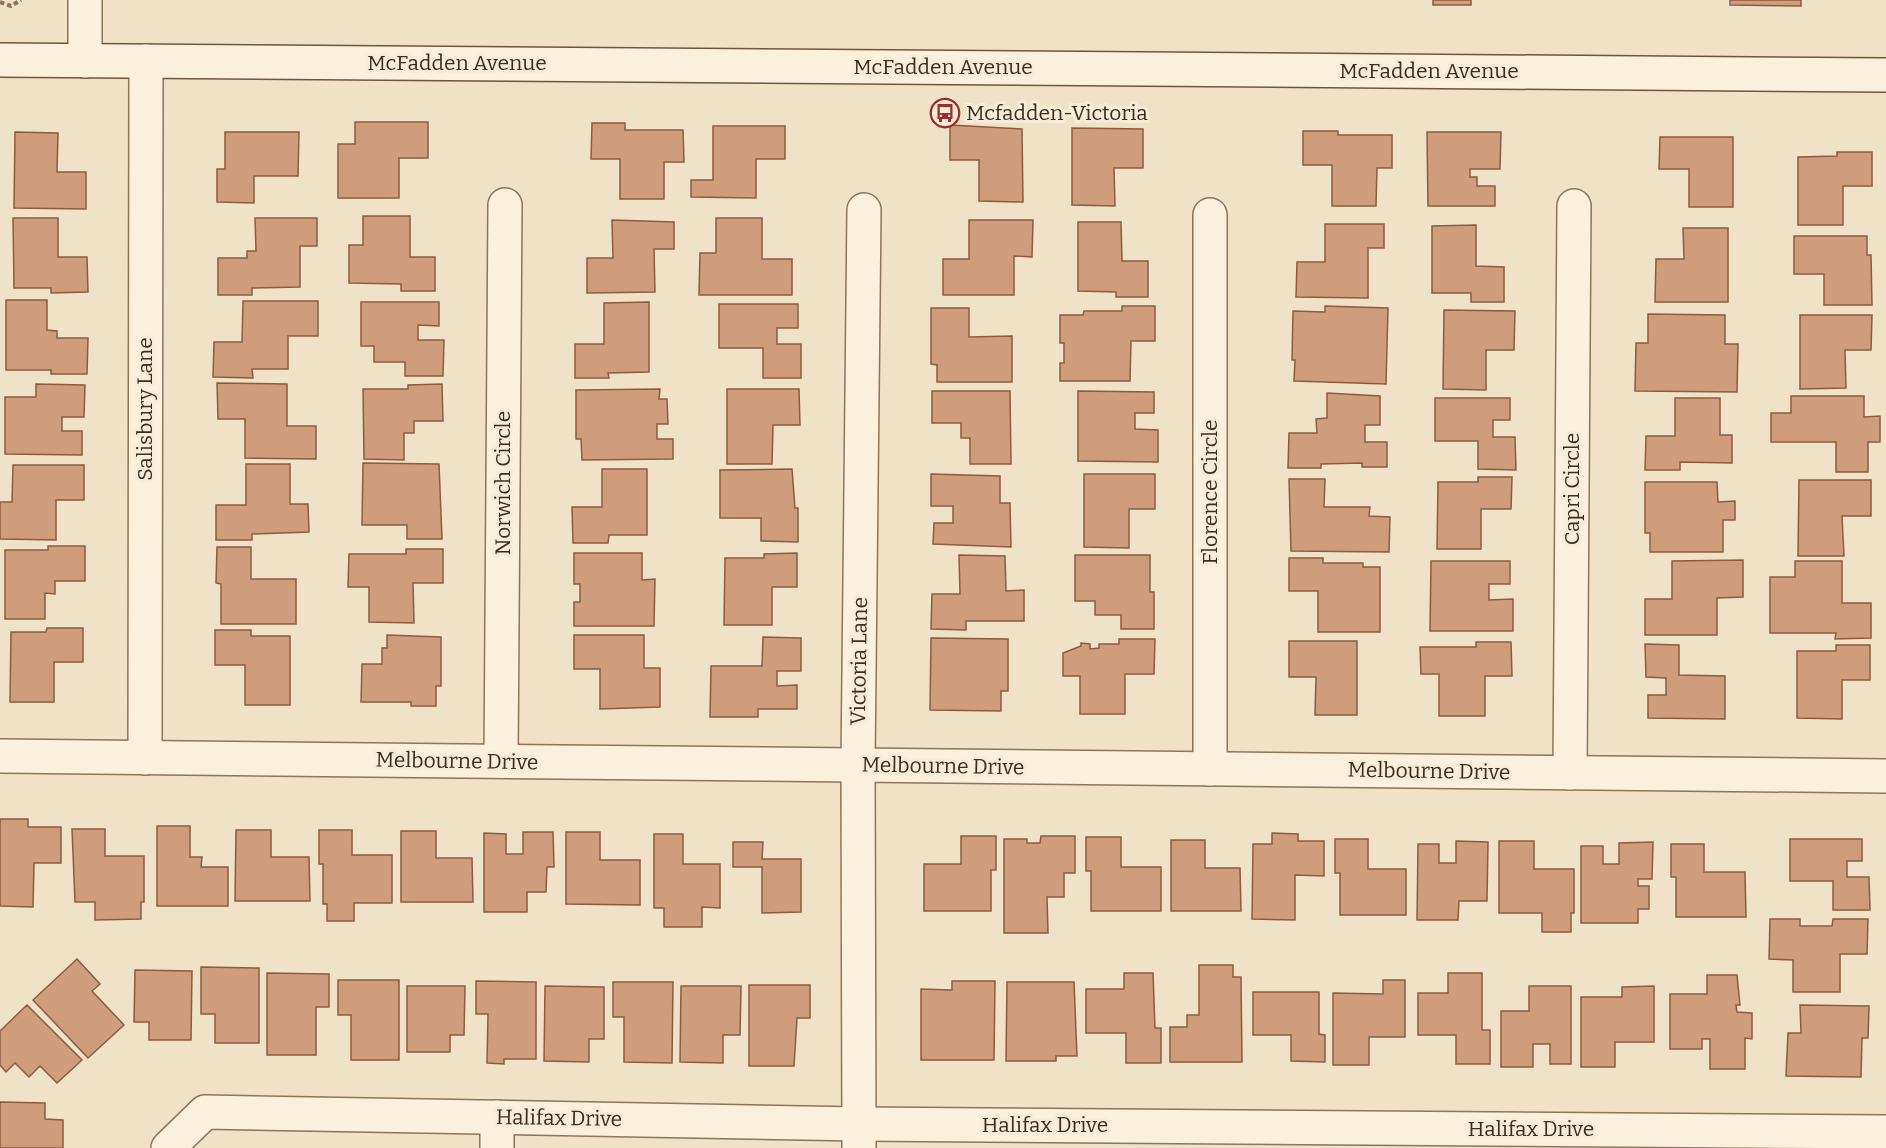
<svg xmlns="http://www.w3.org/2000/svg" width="1886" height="1148" font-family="Bitter,serif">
  <rect width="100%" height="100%" fill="#f0e2c7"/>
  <g fill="#cf9c7c" stroke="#8d5c40" stroke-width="1.5">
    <rect x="1433" y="0" width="38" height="5"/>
    <path d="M1730,0H1801V6L1730,5Z"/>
    <path d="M355,122H428V158H399V198H338V144H355Z"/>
    <path d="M592,123H625V130H683L684,162H664V199H620V159H591Z"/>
    <path d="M950,125L1022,129L1023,202L979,201V160H950Z"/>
    <path d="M713,126H785V159H756V198L691,197V180H713Z"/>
    <path d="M1072,128L1143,129V168H1114L1115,206L1072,205Z"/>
    <path d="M1303,131H1338V135H1392V168H1377L1376,206H1332V165H1303Z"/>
    <path d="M15,132L58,133L57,172H86V209L14,208Z"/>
    <path d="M225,132H299L298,176H254V203L217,202V169H225Z"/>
    <path d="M1427,132H1501L1500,169H1470V177H1477V186H1495V206H1428Z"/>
    <path d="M1660,137H1733V207H1689V169H1659Z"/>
    <path d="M1837,152H1872V186H1843V225H1798V157L1837,156Z"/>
    <path d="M363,216H410V257H435V291H401V284L349,283V245H363Z"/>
    <path d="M13,218H58V257H87L88,292L51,293V288H14Z"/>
    <path d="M255,218H317V246H300V287L252,288V295H218V258H247V251H256Z"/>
    <path d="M716,218H762V259H792V295H699L700,253H716Z"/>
    <path d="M612,220L674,222V249H654L655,292L587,293V258H613Z"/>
    <path d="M969,220H1033L1032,257L1014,256V295H943V259H969Z"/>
    <path d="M1078,222H1121L1122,261H1148V297H1116V292L1078,291Z"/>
    <path d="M1325,224H1384V248H1368V298L1296,297L1297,262H1325Z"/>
    <path d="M1476,225V266L1504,267V302H1471V293H1432V226Z"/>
    <path d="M1683,228H1728V302H1655L1656,259H1684Z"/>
    <path d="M1794,236H1867V255H1871L1872,305H1824V274H1794Z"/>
    <path d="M6,300H47V330L57,331V338H88L87,374H51V370H6Z"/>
    <path d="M243,301H318V336H288V369H252L253,378L213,377L214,342H242Z"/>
    <path d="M361,302H439V326L418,325V340H444L443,376H405V362H374V346H361Z"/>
    <path d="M649,302V372L608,373L609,378H575V344H604V303Z"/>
    <path d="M719,304H798V328H777V344H801V378H763V348H719Z"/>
    <path d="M1122,306H1155V341H1131L1130,381H1060V363H1064V343H1060V315H1083L1084,311H1122Z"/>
    <path d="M1325,306L1388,308L1386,384L1294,381L1295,360H1292L1293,311L1325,312Z"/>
    <path d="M931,308H969V337L1012,336V382H937V365L931,364Z"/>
    <path d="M1444,310L1515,311L1514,350H1486V390L1443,389Z"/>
    <path d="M1648,314L1725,315V344H1738L1737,392L1635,391L1636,343H1648Z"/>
    <path d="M1800,315H1872L1871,350H1845L1846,388L1800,389Z"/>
    <path d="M217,383L287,384V426H316V459L245,458V419H218Z"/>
    <path d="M36,384L85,385L84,417H62V431H82V455L5,454V397H36Z"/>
    <path d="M442,384L443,421H414V433H404V460L364,459L363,389H408V385Z"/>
    <path d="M660,389L659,399H667L668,424H657V439H673V459L582,460L581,439H576V390Z"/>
    <path d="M727,389H799L800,425H773L772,464H727Z"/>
    <path d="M932,391H1010L1011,464H970V438H961V423H932Z"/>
    <path d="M1078,391L1154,392V413H1135V429L1158,430V462L1078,461Z"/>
    <path d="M1327,393L1380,396V425H1365V442H1387V467H1362V463L1321,464V468H1288L1289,433H1317L1316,419L1327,418Z"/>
    <path d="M1791,396H1864V417L1880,416V442H1868V472H1836V442H1771V413H1791Z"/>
    <path d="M1435,398H1510V420H1493V437H1515L1516,470L1478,469V441H1435Z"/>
    <path d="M1675,398H1720V435H1732V463L1680,462V470H1645L1646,436H1675Z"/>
    <path d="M363,463L439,464L442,539H407V525H362Z"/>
    <path d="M246,464H290V504H308L309,532L252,534V540H216V505H246Z"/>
    <path d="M13,465H84V500H56V540L0,539V502H12Z"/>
    <path d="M602,469H647V535H609L608,543H573L572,507H602Z"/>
    <path d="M792,469L795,508H798V542L761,541V518H720V470Z"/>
    <path d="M931,474L1000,476V503H1010L1011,547L933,544L934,523H953V506H931Z"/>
    <path d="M1084,474H1155V509H1129V548L1084,547Z"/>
    <path d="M1478,477H1512L1511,509H1481V549H1437L1438,482H1478Z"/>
    <path d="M1289,479H1325L1324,507H1370L1369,516L1390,517L1389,552L1291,551Z"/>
    <path d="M1799,480H1871V516H1842L1844,556H1798Z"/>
    <path d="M1645,482H1717L1718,502L1735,501V520H1723V552H1650V533H1645Z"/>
    <path d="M48,546H85V581H55V594L45,593V619H5V550H48Z"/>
    <path d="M217,547H251V579H296V624H221V584L216,583Z"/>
    <path d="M406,549H443V583H413L414,623L369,622V587H348L349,554H406Z"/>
    <path d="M574,553H642V580L655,579L654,626H574V602H580V584H574Z"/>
    <path d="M797,553V587H772V625H724L725,558H764V554Z"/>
    <path d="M959,555L1005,556L1006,591L1024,590V621H966V630L931,629L932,594H960Z"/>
    <path d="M1075,555H1150V592H1154V629H1121V615H1095V601H1075Z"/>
    <path d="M1289,558H1323V563H1363V567H1380V632H1318V591H1289Z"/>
    <path d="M1743,560V597L1717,598V635H1645V599H1672V561Z"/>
    <path d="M1431,561H1510V584H1489V600L1513,599V631H1430Z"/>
    <path d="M1795,561H1842V603H1871V638L1835,639L1836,633H1770V577H1795Z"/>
    <path d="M47,628H83V662H54V702H10L11,632H46Z"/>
    <path d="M215,630H251V636H290V705H245V665H215Z"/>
    <path d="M387,635L441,637V686H436V706H411V702H361L362,664H382V648H387Z"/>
    <path d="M574,635H644V668H660V707L600,709V669H574Z"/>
    <path d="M763,637L801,638V671H777V686L797,685V709H758V717H710L711,666H762Z"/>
    <path d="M931,638L1008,639V691H1001V711L930,710Z"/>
    <path d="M1119,639H1155L1154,674H1125V714H1080V676H1063V653L1081,646V643L1090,644V649L1099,648V644H1119Z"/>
    <path d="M1289,641H1357V715H1315L1316,677H1289Z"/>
    <path d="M1476,642H1511L1512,676H1485V716H1439V674H1421L1420,647H1476Z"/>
    <path d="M1645,644L1679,645V675L1725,676V719L1648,718V695H1666V678L1646,677Z"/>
    <path d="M1836,645H1870V680H1842V719L1797,718V651H1836Z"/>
    <path d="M0,819H28V827H61V863H34L33,907L0,906Z"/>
    <path d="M157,826H190V857H202L201,867H228V906H157Z"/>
    <path d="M72,829H105V856H144V902H141V919L95,920V902H75Z"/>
    <path d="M236,830H271V857H309L310,901H235Z"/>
    <path d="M319,830H352V855H392V903H354V921H327V904H323V864H319Z"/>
    <path d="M401,831H436V858H472L473,902H401Z"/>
    <path d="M523,832H553L554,867H547L546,892H527V912H484V833L506,834V854H523Z"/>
    <path d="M566,832H600V860H640V905L566,904Z"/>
    <path d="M1272,833L1298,834V841H1324V876L1295,875V920L1252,919L1253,844H1272Z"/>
    <path d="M654,834H683V864H720V908L702,907V927H664V908H654Z"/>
    <path d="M961,836H996V870H991V911H924V864H961Z"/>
    <path d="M1041,836H1075V873H1064V897H1047L1048,933H1004V839H1027V843H1040Z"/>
    <path d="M1086,837H1121V867H1161V911H1091V871H1086Z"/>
    <path d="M1335,839H1368V869H1406V915H1340V873H1335Z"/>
    <path d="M1790,839H1862V861H1847V877H1869L1870,910H1833V881H1790Z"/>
    <path d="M1171,840H1205V868H1240L1241,911H1171Z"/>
    <path d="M1456,841L1488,842L1487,901H1459L1458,920H1417L1418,844H1439V863H1456Z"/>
    <path d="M1499,841H1534V869H1574V913H1571V932H1542V913H1499Z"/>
    <path d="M733,842H763L762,859H801V912L762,913V867H733Z"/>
    <path d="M1653,842L1652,879H1638V886H1649V909H1638V923H1581V846H1603V864H1619V843Z"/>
    <path d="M1671,844H1704V872H1745L1746,917H1676V877H1671Z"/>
    <path d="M1770,919H1800V926H1832L1833,919H1868L1867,954H1840V992H1793V960L1769,959Z"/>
    <path d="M77,959L100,984L92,991L124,1025L88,1058L33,1000Z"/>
    <path d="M1199,965H1233V977H1241L1242,1062H1170V1027H1187V1015H1199Z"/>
    <path d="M201,967L259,968V1043H215V1014H201Z"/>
    <path d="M135,970L192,971L191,1040H149V1022H134Z"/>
    <path d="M267,973L329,974V1007H316V1055H267Z"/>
    <path d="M1124,973H1153L1155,1028H1161V1063H1126V1033H1086V989H1124Z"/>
    <path d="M1448,973H1482V1030H1490V1064H1456V1035H1418V993H1448Z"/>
    <path d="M1707,975H1737L1740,1005H1736L1737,1012L1752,1013V1039L1745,1038V1069H1710V1039H1702V1049H1670V994H1707Z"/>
    <path d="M338,980H399V1060H351V1015H338Z"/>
    <path d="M1383,980H1405V1037H1369V1065H1333V993L1383,994Z"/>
    <path d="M476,981L536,982V1059H504V1064L487,1063L488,1014H476Z"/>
    <path d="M952,981H995L994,1060H921V989L952,990Z"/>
    <path d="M613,982H673L672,1063L624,1062V1017H613Z"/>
    <path d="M1007,982H1074L1077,1056H1056V1061H1006Z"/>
    <path d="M749,985H810V1018H797L794,1066H749Z"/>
    <path d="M407,986H465L464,1035H450V1052H407Z"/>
    <path d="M545,986L604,987V1039H589V1062L544,1061Z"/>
    <path d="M681,986H741L740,1035H723V1063L680,1062Z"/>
    <path d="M1529,986H1571V1064H1550V1044H1533V1067H1501V1011H1529Z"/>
    <path d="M1654,986V1042H1615V1067H1581V997H1622V987Z"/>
    <path d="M1253,992H1319V1034L1325,1035V1062L1291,1061V1035H1253Z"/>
    <path d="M27,1005L82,1060L57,1083L40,1066L29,1077L15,1063L6,1072L0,1065V1031Z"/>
    <path d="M1800,1005L1869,1006L1868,1038H1862L1861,1077L1786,1076L1788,1033H1801Z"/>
    <path d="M0,1102L45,1103V1119L63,1120V1148H0Z"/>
  </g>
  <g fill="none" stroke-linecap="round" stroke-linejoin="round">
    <g stroke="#8d745b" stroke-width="36">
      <g id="street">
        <path d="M85,0V61"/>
        <path d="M0,756L1886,776"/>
        <path d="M145,758L146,61"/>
        <path d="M501,761L505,205"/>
        <path d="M1210,769V215"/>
        <path d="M1570,773L1574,206"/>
        <path d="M497,1117V1148"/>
        <path d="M168,1148L205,1112L859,1124L1886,1132"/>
        <path d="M859,1148L858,765L864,210"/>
      </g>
    </g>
    <g stroke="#6f553e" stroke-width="36">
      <path id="secondary" d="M0,60L1886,75"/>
    </g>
    <path stroke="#8d745b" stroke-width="4" stroke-dasharray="4.5 3" stroke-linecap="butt" d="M0,2L11,6L21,0"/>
    <use href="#street" stroke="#faf0db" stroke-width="33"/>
    <use href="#secondary" stroke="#faf0db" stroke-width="33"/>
  </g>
  <defs>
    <g id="bus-ring" transform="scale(1.5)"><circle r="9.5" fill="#f7edd7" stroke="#9e292e" stroke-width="1.5"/><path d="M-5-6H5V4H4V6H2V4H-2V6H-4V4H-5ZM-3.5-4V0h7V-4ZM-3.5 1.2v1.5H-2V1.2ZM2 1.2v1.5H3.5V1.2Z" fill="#9e292e"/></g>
  </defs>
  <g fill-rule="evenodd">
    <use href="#bus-ring" x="945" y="113"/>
  </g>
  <g text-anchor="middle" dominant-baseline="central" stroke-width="6" stroke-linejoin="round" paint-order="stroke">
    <g font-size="21" fill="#3c2d20" stroke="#f7edd7">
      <text x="457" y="63">McFadden Avenue</text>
      <text x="943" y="67">McFadden Avenue</text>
      <text x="1429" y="71">McFadden Avenue</text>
      <text transform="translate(145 409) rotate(-90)">Salisbury Lane</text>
      <text transform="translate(503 483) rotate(-90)">Norwich Circle</text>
      <text transform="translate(1572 489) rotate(-90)">Capri Circle</text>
      <text transform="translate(1210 492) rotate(-90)">Florence Circle</text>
      <text transform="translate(859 661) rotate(-89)">Victoria Lane</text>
      <text transform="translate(457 761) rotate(1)">Melbourne Drive</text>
      <text transform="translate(943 766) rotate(1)">Melbourne Drive</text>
      <text transform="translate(1429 771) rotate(1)">Melbourne Drive</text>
      <text transform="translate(559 1118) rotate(1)">Halifax Drive</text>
      <text x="1045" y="1125">Halifax Drive</text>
      <text x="1531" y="1129">Halifax Drive</text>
    </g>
    <g font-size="21" fill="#3c2d20" stroke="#f7edd7" text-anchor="start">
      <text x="966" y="113">Mcfadden-Victoria</text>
    </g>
  </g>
</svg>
